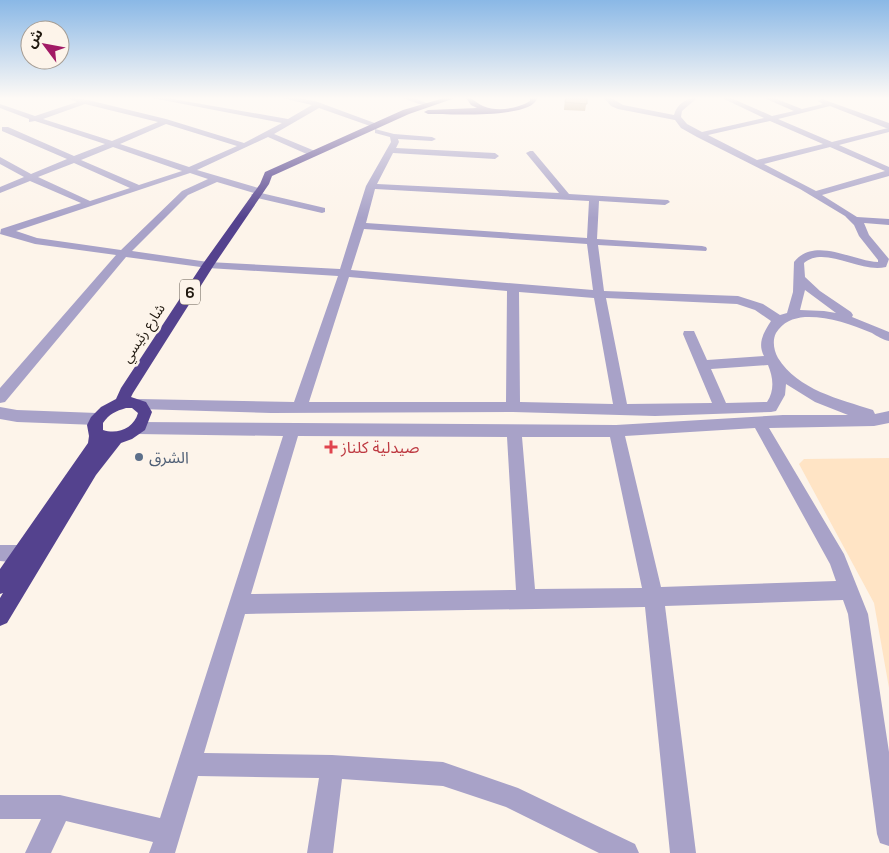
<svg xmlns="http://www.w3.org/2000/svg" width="889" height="853" font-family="'Space Grotesk','Noto Sans Arabic',sans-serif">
  <rect width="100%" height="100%" fill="#fdf4ea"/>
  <path fill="#ffe4c5" d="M889,458V688L874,603L799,464L804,459Z"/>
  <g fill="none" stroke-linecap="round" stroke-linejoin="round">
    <g fill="#a8a2c8" fill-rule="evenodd">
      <path d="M68,98L88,100L166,119L244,143L282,123L152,98H167L288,119L312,105L282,98H297L315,101L380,125L373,127L319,108L274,134L315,151V155H309L268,137L197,170L262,189L264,191L261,193L325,208V212L322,213L253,197L251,195L254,193L217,182L188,195L132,251L208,262L340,269L366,186L391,142L390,137L375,133V129L394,134L432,137L436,139L432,141L398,139L399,142L396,148L495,153L499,156L495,159L393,153L377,184L559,193L526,153L530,151H533L569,194L668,200L670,202L665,205L599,201L597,239L702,246L706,247L707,249L706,251L598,245L604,291L738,296L763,304L780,315L787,313L793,292L794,262C815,236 852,261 878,262V260L859,236L854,225L845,216L800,189L697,137L681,128L675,120L618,109L611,106L604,98H611L623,105L674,115C677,104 686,98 697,98L682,111L681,117L687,124L702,132L764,118L722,98H731L772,116L794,111L764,98H774L802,109L823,104L818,101L822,99L889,123V132L839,145L889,167V176L822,195L857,217L889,219V225L864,223L869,235L889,259L886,267C861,274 825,245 804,263L805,277L820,291L851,312L853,315L852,317L889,332V341C883,340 877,336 872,333C851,324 827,316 805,317C793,318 783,322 776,333C772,341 774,351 778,358C798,390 839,399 873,410L875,414L889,411V423L874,426L769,428L844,554L868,614L889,752V846L880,843L877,834L848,614L843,600L665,606L696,853H670L645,607L245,614L204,753L332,755L443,762L518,788L635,844L639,853H599L506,807L443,786L342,779L333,853H307L319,778L198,776L175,853H149L153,842L66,821L51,853H25L41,819H0V795H60L160,818L283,436L137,434L132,432L129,428L132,424L137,422L616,425L783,415H848L815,402L786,384L785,395L776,411L771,412L655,416L513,412L271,413L139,409L134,408L132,404L134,400L139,399L294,402L338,276L208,268L126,257L5,402L0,403V388L116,255L35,244L0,234L1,229L81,203L30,181L0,193V187L24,177L0,164V157L31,174L67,159L2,131V127H8L74,156L105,144L35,121L29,122V119L0,108V104L35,116L77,102ZM85,104L158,122L112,141L43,119ZM830,106L886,128H888L832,142L778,119ZM770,121L823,144L757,160L708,135ZM166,124L237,146L189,167L120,144ZM113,147L182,171L139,185L81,160ZM830,147L885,171L816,191L764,164ZM74,163L130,188L90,201L38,177ZM190,173L208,179L182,191L121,250L37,238L16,231ZM375,189L589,201L587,238L366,223ZM364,229L587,244L593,290L351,270ZM349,277L507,291L506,402H309ZM805,290L836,313L824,311L800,310ZM519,292L594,298L613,404L520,402ZM606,298L737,304L755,310L771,321C764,332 757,343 764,356L707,360L694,331H684L683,334L712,403L627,404ZM768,365C773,377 775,390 767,402L726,403L711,369ZM755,428L830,564L836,581L661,587L625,436ZM298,436L507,437L516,590L251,594ZM522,437H610L642,588L535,589Z"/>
      <path d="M402,98H413L432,105L428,107Z"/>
      <path d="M0,407L17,410L97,413L102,415L104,419L102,423L97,425L17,422L0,419Z"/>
      <path d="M0,545H21L27,548L30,554L27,560L21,563L0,561Z"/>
    </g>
    <g fill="#54428e" fill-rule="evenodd">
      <path d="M444,98H455L409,114L272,176L269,184L214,265L133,393L131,397L146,402L152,412L145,430L132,439L121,443L96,475L7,623L0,626V598L3,593L0,594V569L88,443L89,436L87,425L91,417L101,407L116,399L121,388L202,265L260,184L265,172L403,110ZM126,408H132L138,413C134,428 118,435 103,430V423C109,414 116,411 126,408Z"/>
      <path d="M466,98C474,98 476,103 483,106C497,112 517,109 530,101V98H537C533,119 448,114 428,114L424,112L428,110L477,108L471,105Z"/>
    </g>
  </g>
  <path fill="#b79c7c" d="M565,98L587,99L585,111L564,110Z"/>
  <path fill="#d5b590" stroke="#957f65" d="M566,98H587V104L565,102Z"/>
  <linearGradient id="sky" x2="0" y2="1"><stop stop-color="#8ab8e6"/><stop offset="0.45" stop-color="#fefaf6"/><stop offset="1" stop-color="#fefaf6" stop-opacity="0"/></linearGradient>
  <rect width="889" height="218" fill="url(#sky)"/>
  <path fill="#e0444e" stroke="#fdf4ea" stroke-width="2" d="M328.5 439.5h5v5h5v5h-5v5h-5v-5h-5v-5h5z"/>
  <circle fill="#5c6f8a" stroke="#fdf4ea" stroke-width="2" cx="139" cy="457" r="5"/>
  <g text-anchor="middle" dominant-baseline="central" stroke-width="5" stroke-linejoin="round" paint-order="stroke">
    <g font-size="14" fill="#211910" stroke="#fdf4ea">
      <text transform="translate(143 333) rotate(-57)">شارع رئيسي</text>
    </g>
    <rect fill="#fdf4ea" stroke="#635b51" stroke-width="1" x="180" y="279.5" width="20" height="25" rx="4"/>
    <g font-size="15" font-weight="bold" fill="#211910">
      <text x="190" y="292">6</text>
    </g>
    <g font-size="16" fill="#be3a42" stroke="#fdf4ea" text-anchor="start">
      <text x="341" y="447">صيدلية كلناز</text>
    </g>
    <g font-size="16" fill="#4e5e75" stroke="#fdf4ea" text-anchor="start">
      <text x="149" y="457">الشرق</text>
    </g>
  </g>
  <g transform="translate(45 45) rotate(302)"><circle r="24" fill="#fdf4ea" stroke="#a59c93"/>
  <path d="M0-4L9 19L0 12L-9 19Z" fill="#a21a65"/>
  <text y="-8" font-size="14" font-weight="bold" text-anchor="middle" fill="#211910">ش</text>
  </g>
</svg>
